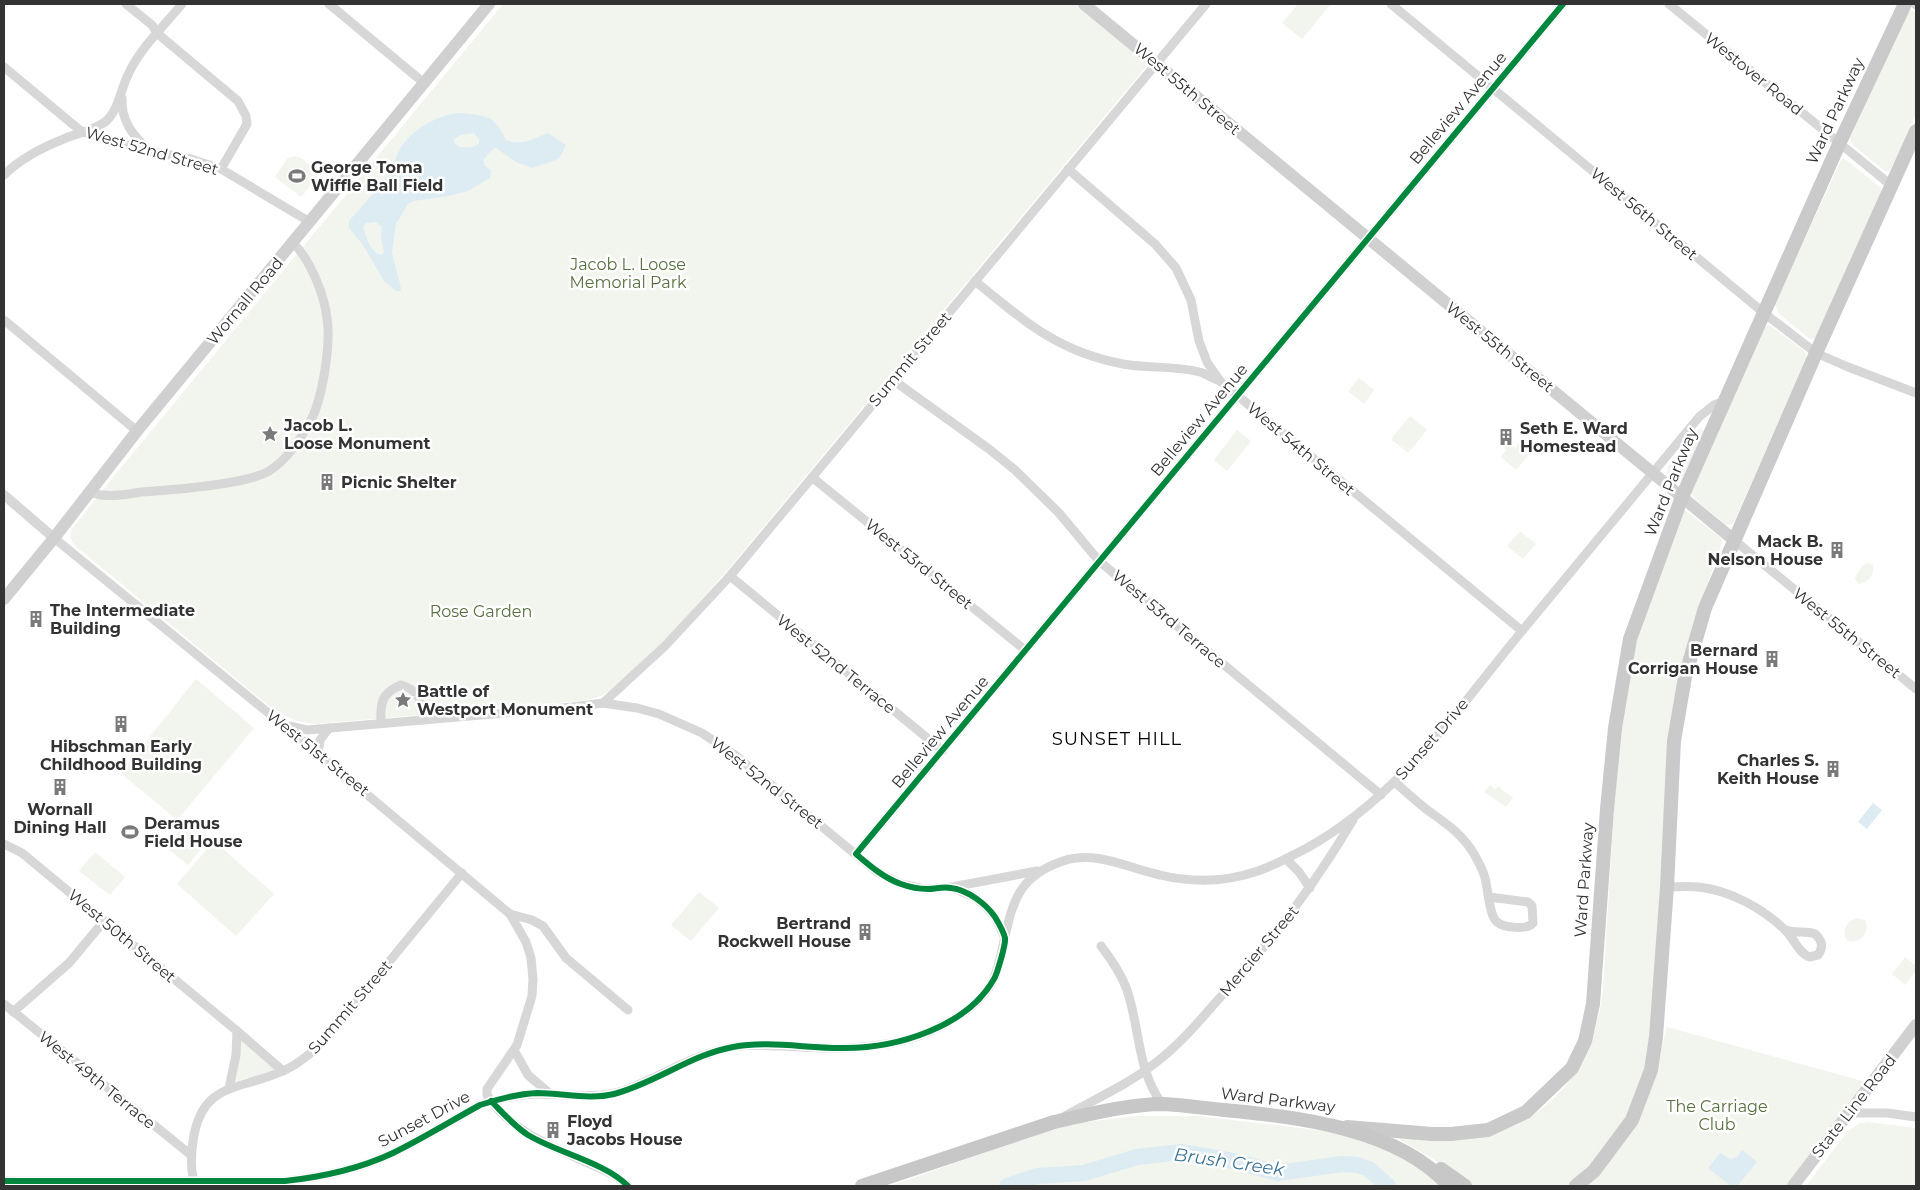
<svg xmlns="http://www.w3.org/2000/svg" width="1920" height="1190" font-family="Montserrat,sans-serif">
  <rect width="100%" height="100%" fill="#fff"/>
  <g fill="#f1f5ed">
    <path d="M503,4H1076L1143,59L1147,64L1144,69L726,572L661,645L615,688L601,696L583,701L315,724L297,721L275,711L73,544L70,536L72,529L110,481Z"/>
    <path d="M1298,4H1331L1302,39L1282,23Z"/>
    <path d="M1911,10L1916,12V114L1894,163L1889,171H1885L1853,145L1850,138L1903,22L1908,13Z"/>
    <path d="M294,156L301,158L320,174L301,197L275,177L287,159Z"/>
    <path d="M1844,158L1881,188V192L1817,336L1815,339H1810L1778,313L1775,304L1841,160Z"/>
    <path d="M1769,325L1803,350L1806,354V359L1735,520L1733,524L1726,525L1695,499L1691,493L1764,330L1766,327Z"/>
    <path d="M1359,378L1374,390L1364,404L1348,391Z"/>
    <path d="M1410,416L1427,430L1408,453L1391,439Z"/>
    <path d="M1700,429L1704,431L1703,435L1682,481L1677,482L1667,474L1668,467L1695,431Z"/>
    <path d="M1237,430L1251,441L1227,471L1214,460Z"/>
    <path d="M1521,441L1533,450L1516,470L1501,457L1506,450L1504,448L1508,443L1515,448Z"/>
    <path d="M1686,511L1721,538L1722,542L1694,623L1661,881L1650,1051L1641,1082L1628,1114L1611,1141L1592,1164L1567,1186H1469L1432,1158L1400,1140V1138C1420,1139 1442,1142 1461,1140C1545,1131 1595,1070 1603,989L1619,728L1636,640L1683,512Z"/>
    <path d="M1520,531L1536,544L1523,559L1507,546Z"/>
    <path d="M1867,563L1873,565C1875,575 1868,583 1858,584L1855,579C1857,572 1861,567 1867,563Z"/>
    <path d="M196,679L254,728L177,820L121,773Z"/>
    <path d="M1490,785L1495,790L1498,786L1513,798L1506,807L1484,792Z"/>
    <path d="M188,820L210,838L188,865L166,847Z"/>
    <path d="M214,841L274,894L236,936L177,884Z"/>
    <path d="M95,852L125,877L110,895L79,871Z"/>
    <path d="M699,892L719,908L691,941L671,925Z"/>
    <path d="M1857,918L1865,920C1871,932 1860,944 1848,941L1845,938C1843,928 1847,921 1857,918Z"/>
    <path d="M1905,957L1916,966V971L1905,985L1892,974Z"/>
    <path d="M1667,1027L1866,1082L1786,1186H1584L1652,1084Z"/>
    <path d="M243,1039L277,1070L234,1082L239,1062V1040Z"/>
    <path d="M1135,1116H1197L1342,1133L1379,1146L1406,1158L1443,1186H890L1052,1129L1086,1122Z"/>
    <path d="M1868,1122L1916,1128V1186H1806L1847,1132L1860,1123Z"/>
  </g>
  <g fill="#ddebf3" fill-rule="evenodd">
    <path d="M461,113C488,116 494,115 506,140C521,146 534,139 548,133L566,145L560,157L556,160L532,168L516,162L496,148L493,149L483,160L485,166L491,170L490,178L468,191L449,196L414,201L408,204L396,224L392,253L401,288L400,291H396L384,281L363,245L349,228V221C362,206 375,192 387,177C393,168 395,158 400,149C413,128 437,115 461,113ZM474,133L479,139V143L474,147H460L455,144L454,139L461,135ZM376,222L382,227L381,238L384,252L381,255C371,252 367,240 364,230L363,227L366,223Z"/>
    <path d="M1873,803L1882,810L1867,829L1858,822Z"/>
    <path d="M1742,1150L1757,1162L1737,1186H1731L1708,1168L1720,1153L1730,1159L1737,1157Z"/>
  </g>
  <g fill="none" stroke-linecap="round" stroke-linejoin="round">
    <path stroke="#ddebf3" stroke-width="16" d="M1007,1186L1037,1176L1084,1173L1137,1157L1181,1152L1233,1161L1278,1173L1342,1164L1357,1165L1369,1169L1388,1186"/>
    <g stroke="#d7d7d7" stroke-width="9">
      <path d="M126,4L152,25L158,34L238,101L246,116L247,124L221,169"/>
      <path d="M329,4L424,83"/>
      <path d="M1391,4L1764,313L1816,353L1848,367L1916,393"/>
      <path d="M1669,4L1892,186"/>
      <path d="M1915,4L1916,5"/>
      <path d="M4,67L82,132L150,151L191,159L221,169L310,222"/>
      <path d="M122,98C121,120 132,135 148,149"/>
      <path d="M1068,169L1155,244L1176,268L1191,300L1199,341L1207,362L1220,381"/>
      <path d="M4,175C21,158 43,147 66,138C79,133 94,130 105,122C118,111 120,92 127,77C139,49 163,27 182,4"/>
      <path d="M975,281C1024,321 1058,352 1123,364C1149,369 1178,365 1203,373C1209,376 1214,379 1220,381L1522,631"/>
      <path d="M4,320L137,431"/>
      <path d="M893,380L989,449L1015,470L1059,513L1099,561L1381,795"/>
      <path d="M813,478L1025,650"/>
      <path d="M89,492C93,493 99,495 103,495C115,497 129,494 141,492C170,490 246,485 269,471C287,460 302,437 312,418C323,395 331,343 327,318C324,294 310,259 293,243"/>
      <path d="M54,538L321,756L510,914L532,920L543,926L566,958L628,1010"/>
      <path d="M1734,540L1916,689"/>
      <path d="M730,576L943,751"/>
      <path d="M603,703L665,646L730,576L1206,4"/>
      <path d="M381,723C380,704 381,693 401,685C421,691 421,701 423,720"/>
      <path d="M285,727L291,726L307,730L573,707L603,703L637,708L659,714L702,733L735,755L877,872L901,884L925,889L951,887L974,897L984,905L995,917L1005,938"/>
      <path d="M318,754L320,740L329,728"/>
      <path d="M1395,782C1406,792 1418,803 1430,812C1447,824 1463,835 1474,854C1478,861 1483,870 1485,878C1488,888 1489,916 1497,922C1504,928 1527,930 1533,923L1532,906L1528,902L1489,897"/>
      <path d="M4,844L22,853L237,1031L236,1055L229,1088"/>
      <path d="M856,854L1563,4"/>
      <path d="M1286,859L1299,872L1310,888"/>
      <path d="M952,887L1037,871"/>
      <path d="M1667,887C1677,887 1688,886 1698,887C1730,890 1764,909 1786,931C1795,940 1798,952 1809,957L1818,955C1824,947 1822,940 1815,934C1805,930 1796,934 1786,930"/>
      <path d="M510,914L526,942L531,958L533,979L532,996L517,1045L487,1089V1095C510,1131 552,1146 588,1163C602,1169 616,1175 628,1186"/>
      <path d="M1101,946C1111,959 1121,973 1127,990C1140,1028 1137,1070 1162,1104"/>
      <path d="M4,1004L191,1155"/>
      <path d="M13,1012L69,963L104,921"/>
      <path d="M237,1031L283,1071"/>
      <path d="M514,1050L528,1075L549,1093"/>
      <path d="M1850,1113H1887L1916,1117"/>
      <path d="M1065,1116C1095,1099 1127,1085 1154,1064C1177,1047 1197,1024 1216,1002C1268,946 1314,886 1353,820"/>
      <path d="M4,1181H285C322,1177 359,1169 393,1153C422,1139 451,1121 480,1105C499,1099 520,1093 540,1094C564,1094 586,1098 610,1094C625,1092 639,1084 653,1078C680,1065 708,1050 739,1046C775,1043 811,1050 847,1048C873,1047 905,1042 929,1032C952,1021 976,1008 990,986C997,975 999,963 1002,950C1012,906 1015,877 1063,861C1097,850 1127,868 1160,875C1193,883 1226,882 1258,871C1275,865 1291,856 1307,848C1400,796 1456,711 1522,631C1581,559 1640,488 1699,417L1714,405L1725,401"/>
      <path d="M196,1186C190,1173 191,1155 193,1141C202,1080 241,1091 285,1070C300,1063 312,1052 324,1041L462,873"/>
    </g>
    <path stroke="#d7d7d7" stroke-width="10" d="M4,495L54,538"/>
    <g stroke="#d0d0d0" stroke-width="12">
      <path d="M1084,4L1734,540"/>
      <path d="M4,599L54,538L137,431L489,4"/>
      <path d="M1793,1186L1916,1025"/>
    </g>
    <g stroke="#cacaca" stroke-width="14">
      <path d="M1347,1127L1432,1134H1451L1488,1130L1526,1112L1572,1068L1585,1041L1593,1004L1607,809L1615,728L1630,639L1682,497L1839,144L1905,4"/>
      <path d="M1576,1186L1594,1171L1632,1120L1651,1070L1656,1037L1667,887L1674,741L1685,677L1705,608L1816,353L1916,131"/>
    </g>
    <g stroke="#c7c7c7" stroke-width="14">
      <path d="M1441,1169L1465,1186"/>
      <path d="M862,1186L1054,1122C1086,1115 1130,1104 1163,1104C1183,1105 1204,1108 1224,1110C1297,1117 1398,1128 1449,1186"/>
    </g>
    <g stroke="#fff" stroke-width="9">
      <g id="cycleway">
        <path d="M491,1101C503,1113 514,1126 528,1135C558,1153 604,1162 628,1186"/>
        <path d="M4,1181H285C322,1177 359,1169 393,1153C422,1139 451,1121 480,1105C498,1099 518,1094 537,1093C563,1093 589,1100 614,1094C656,1083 690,1055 733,1047C770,1040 809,1049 845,1048C897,1048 967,1027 994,979C997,974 1006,944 1005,938C1004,933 998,922 995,917C986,904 968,890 951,888C944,886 935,889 928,889C920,889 909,887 901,884C884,878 870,866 856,854L1563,4"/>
      </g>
    </g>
    <use href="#cycleway" stroke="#00873e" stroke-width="6"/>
  </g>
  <defs>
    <g id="stadium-bare" transform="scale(1.35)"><path d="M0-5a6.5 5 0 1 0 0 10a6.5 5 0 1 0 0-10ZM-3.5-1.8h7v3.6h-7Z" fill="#7a7a7a" stroke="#fff" stroke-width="2.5" paint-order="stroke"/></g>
    <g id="sight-bare" transform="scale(1.35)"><path d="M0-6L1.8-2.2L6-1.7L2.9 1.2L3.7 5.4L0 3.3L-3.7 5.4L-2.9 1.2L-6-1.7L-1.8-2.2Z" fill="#7a7a7a" stroke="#fff" stroke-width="2.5" paint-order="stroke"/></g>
    <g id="building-bare" transform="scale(1.35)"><path d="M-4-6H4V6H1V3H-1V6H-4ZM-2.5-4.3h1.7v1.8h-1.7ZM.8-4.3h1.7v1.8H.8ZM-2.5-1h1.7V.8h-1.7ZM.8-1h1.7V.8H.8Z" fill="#7a7a7a" stroke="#fff" stroke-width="2.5" paint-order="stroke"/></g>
  </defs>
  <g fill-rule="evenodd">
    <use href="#stadium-bare" x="297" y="176"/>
    <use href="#sight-bare" x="270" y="434"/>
    <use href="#building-bare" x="1506" y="437"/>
    <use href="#building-bare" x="327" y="482"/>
    <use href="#building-bare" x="1837" y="550"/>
    <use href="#building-bare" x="36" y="619"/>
    <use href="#building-bare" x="1772" y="659"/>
    <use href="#sight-bare" x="403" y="700"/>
    <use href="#building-bare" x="121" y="724"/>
    <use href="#building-bare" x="1833" y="769"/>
    <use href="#building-bare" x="60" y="787"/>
    <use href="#stadium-bare" x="130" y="832"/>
    <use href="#building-bare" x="865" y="932"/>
    <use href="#building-bare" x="553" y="1130"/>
  </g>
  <g text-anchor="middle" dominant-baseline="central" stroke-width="5" stroke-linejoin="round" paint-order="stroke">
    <g font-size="16" fill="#333" stroke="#fff">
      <text transform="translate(1754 74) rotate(39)">Westover Road</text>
      <text transform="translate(1187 89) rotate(40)">West 55th Street</text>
      <text transform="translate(1458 108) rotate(-50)">Belleview Avenue</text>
      <text transform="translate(1835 111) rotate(-65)">Ward Parkway</text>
      <text transform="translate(152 151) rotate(16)">West 52nd Street</text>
      <text transform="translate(1644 214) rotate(40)">West 56th Street</text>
      <text transform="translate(245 301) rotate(-50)">Wornall Road</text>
      <text transform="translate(1500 347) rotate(39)">West 55th Street</text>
      <text transform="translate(910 359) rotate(-50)">Summit Street</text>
      <text transform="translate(1199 420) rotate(-50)">Belleview Avenue</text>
      <text transform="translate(1301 449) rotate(40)">West 54th Street</text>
      <text transform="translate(1671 482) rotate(-68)">Ward Parkway</text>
      <text transform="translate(919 564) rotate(39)">West 53rd Street</text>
      <text transform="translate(1169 619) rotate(40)">West 53rd Terrace</text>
      <text transform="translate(1847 633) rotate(39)">West 55th Street</text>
      <text transform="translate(836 664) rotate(39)">West 52nd Terrace</text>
      <text transform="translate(940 732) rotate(-50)">Belleview Avenue</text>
      <text transform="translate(1432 739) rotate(-49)">Sunset Drive</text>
      <text transform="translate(318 753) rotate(39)">West 51st Street</text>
      <text transform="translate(767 783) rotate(38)">West 52nd Street</text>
      <text transform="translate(1584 880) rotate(-86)">Ward Parkway</text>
      <text transform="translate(122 936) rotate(40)">West 50th Street</text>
      <text transform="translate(1259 951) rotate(-50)">Mercier Street</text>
      <text transform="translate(350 1007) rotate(-49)">Summit Street</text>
      <text transform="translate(97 1080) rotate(39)">West 49th Terrace</text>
      <text transform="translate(1278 1100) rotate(7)">Ward Parkway</text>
      <text transform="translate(1854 1106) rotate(-52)">State Line Road</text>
      <text transform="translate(424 1119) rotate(-28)">Sunset Drive</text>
    </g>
    <g font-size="16" font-weight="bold" fill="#333" stroke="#fff" text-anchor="start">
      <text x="311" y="167">George Toma<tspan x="311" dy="18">Wiffle Ball Field</tspan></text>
      <text x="284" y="425">Jacob L.<tspan x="284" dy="18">Loose Monument</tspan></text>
      <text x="1520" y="428">Seth E. Ward<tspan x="1520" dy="18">Homestead</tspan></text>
      <text x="341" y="482">Picnic Shelter</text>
      <text x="1823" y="541" text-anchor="end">Mack B.<tspan x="1823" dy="18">Nelson House</tspan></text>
      <text x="50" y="610">The Intermediate<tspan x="50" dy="18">Building</tspan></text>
      <text x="1758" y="650" text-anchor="end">Bernard<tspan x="1758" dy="18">Corrigan House</tspan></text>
      <text x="417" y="691">Battle of<tspan x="417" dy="18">Westport Monument</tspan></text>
      <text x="121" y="746" text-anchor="middle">Hibschman Early<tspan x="121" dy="18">Childhood Building</tspan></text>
      <text x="1819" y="760" text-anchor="end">Charles S.<tspan x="1819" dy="18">Keith House</tspan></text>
      <text x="60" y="809" text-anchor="middle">Wornall<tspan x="60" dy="18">Dining Hall</tspan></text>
      <text x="144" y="823">Deramus<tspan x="144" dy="18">Field House</tspan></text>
      <text x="851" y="923" text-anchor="end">Bertrand<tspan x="851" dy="18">Rockwell House</tspan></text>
      <text x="567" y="1121">Floyd<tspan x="567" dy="18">Jacobs House</tspan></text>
    </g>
    <g font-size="16" fill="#56703f" stroke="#fff">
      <text x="628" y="264">Jacob L. Loose<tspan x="628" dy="18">Memorial Park</tspan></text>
      <text x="481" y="611">Rose Garden</text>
      <text x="1717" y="1106">The Carriage<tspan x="1717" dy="18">Club</tspan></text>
    </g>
    <g font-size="18" letter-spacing="1" fill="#000" stroke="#fff">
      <text x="1117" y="739">SUNSET HILL</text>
    </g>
    <g font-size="18" font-style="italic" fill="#3f7597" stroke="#fff">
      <text transform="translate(1229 1162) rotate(8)">Brush Creek</text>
    </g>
  </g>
  <rect width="1920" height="1190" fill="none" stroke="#333333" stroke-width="10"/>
</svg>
